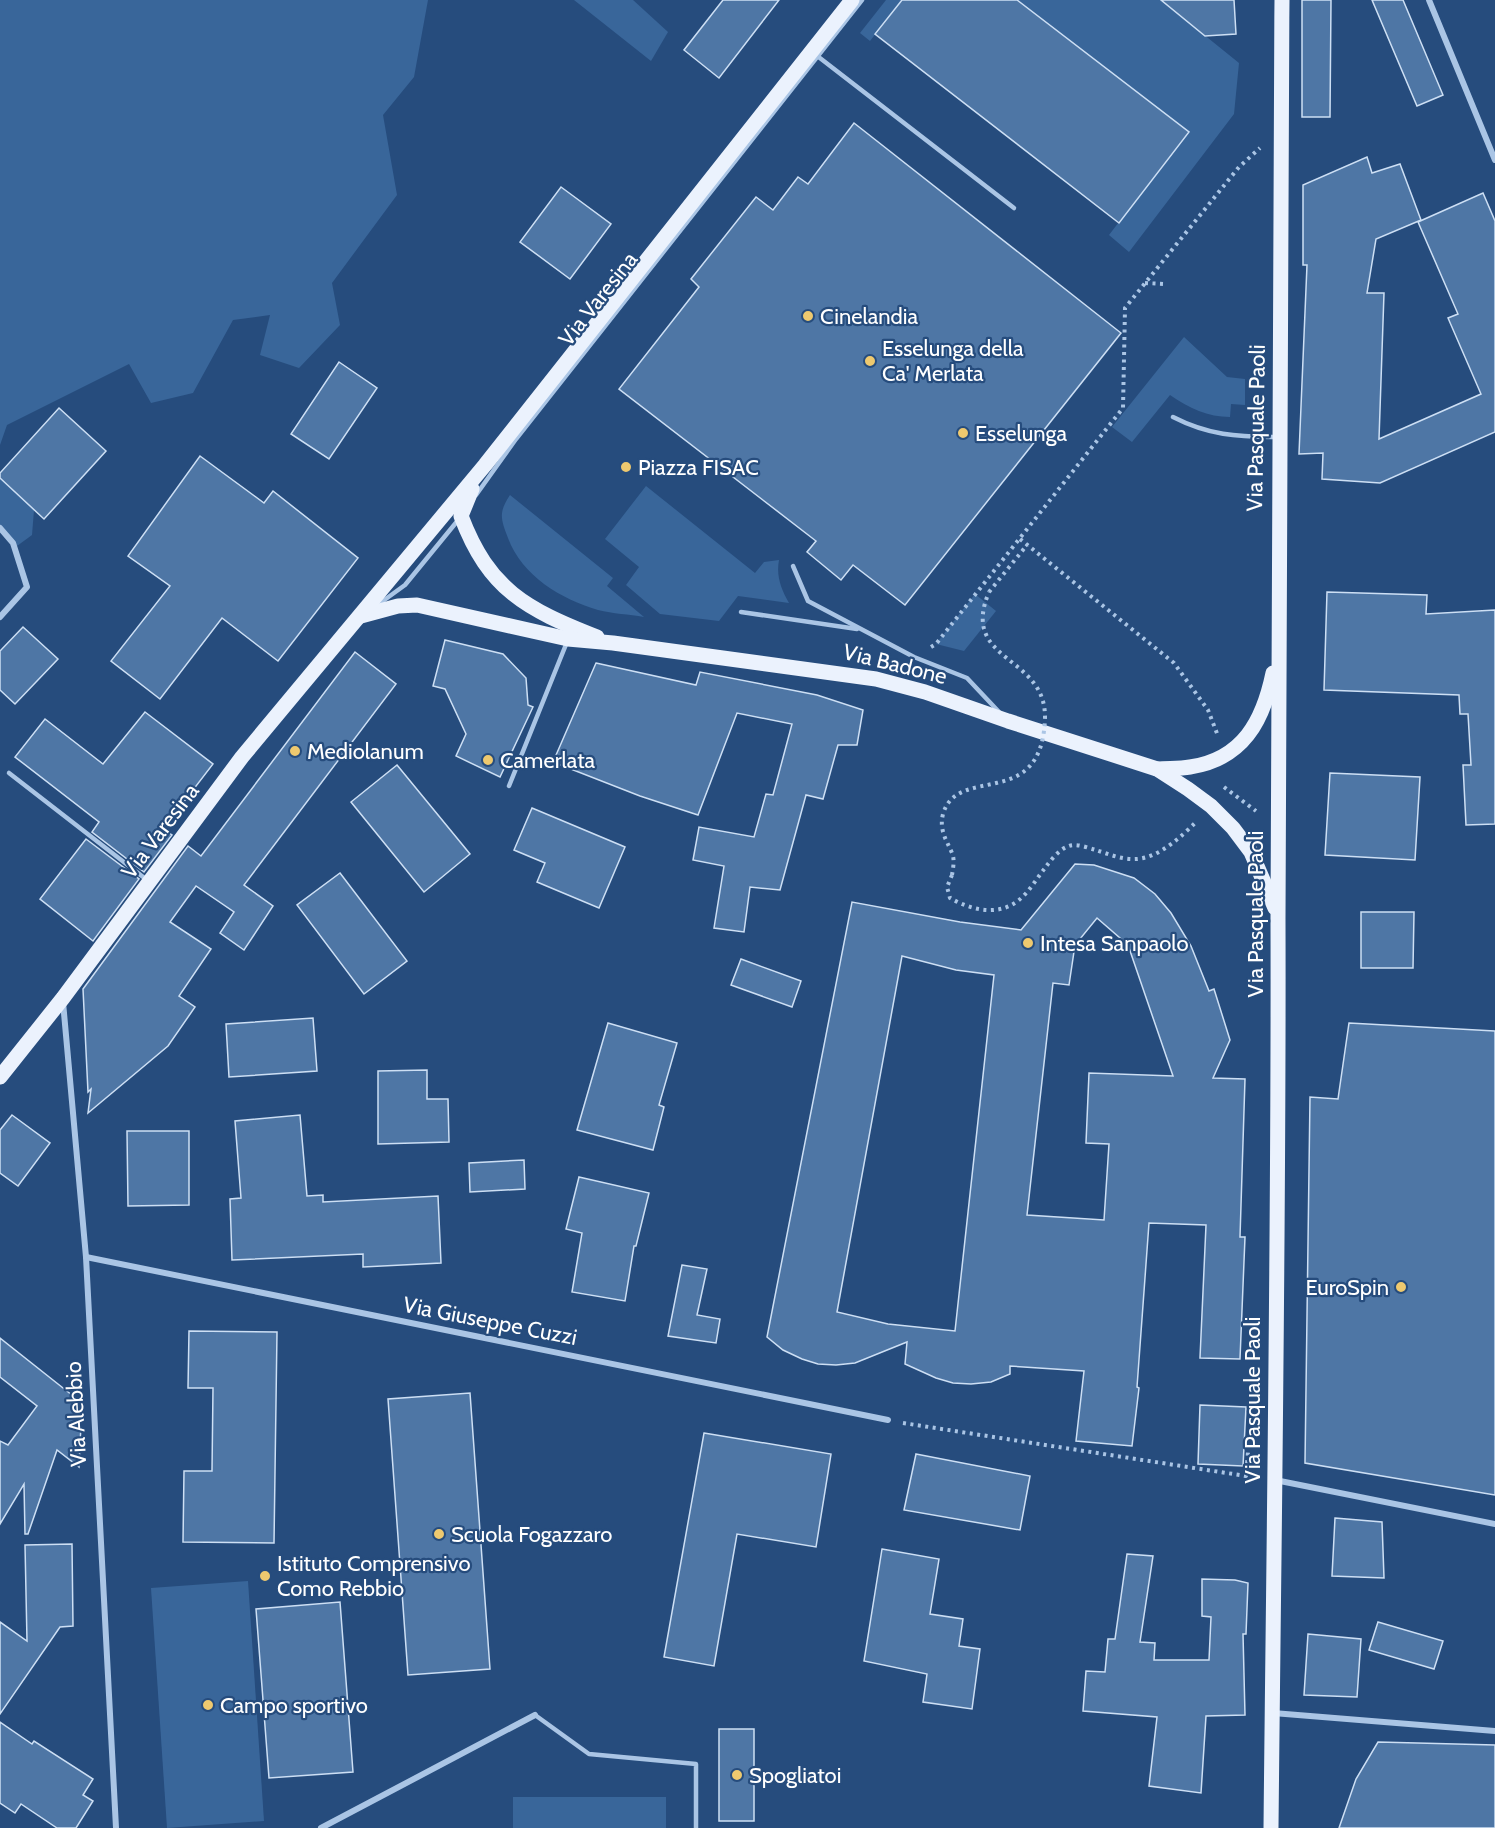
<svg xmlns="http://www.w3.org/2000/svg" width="1495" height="1828" font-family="Cabin,sans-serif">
  <rect width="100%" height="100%" fill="#264c7d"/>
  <g fill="#39669a">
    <path d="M0,0H428L414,77L383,115L397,195L332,283L340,325L299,368L260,355L270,315L233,320L193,393L151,403L129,364L7,425L0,445Z"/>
    <path d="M574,0H633L668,32L651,61Z"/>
    <path d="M886,0H902L870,41L860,33Z"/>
    <path d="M1017,0H1161L1239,63L1234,114L1129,252L1109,235L1188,132Z"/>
    <path d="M1184,337L1227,377L1245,379V405L1231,404L1230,417C1208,417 1189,408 1170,395L1132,442L1112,427Z"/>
    <path d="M0,477L34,510L32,535L17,546L0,532Z"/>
    <path d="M646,486L755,573L764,562L779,560C776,576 781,589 789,603L738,596L719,621L660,614L626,585L639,567L605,539Z"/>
    <path d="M510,495L613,578L607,586L644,617C629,614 613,614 598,610C561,599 522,576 508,538C501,519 498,513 510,495Z"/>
    <path d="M975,594L996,611L964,651L936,644Z"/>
    <path d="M248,1581L264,1821L167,1828L151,1588Z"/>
    <rect x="513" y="1797" width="153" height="31"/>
  </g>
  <g fill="#4e76a5" stroke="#cddff4" stroke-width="1.5" fill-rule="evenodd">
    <path d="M723,0H779L719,78L684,50Z"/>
    <path d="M902,0H1017L1189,132L1119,223L875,34Z"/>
    <path d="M1161,0H1234L1236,34L1205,36Z"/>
    <path d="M1302,0H1331L1330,117H1302Z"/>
    <path d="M1372,0H1403L1443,95L1417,106Z"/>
    <path d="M854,123L1121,333L905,605L853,565L841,580L807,552L816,541L619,389L699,287L691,279L756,197L773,210L798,177L808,184Z"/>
    <path d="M1367,157L1372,173L1400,164L1421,220L1376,239L1367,293H1384L1379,439L1481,394L1448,318L1458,314L1418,222L1483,193L1495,221V432L1380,483L1322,479L1323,453L1299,454L1307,265H1303V185Z"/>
    <path d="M561,187L611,224L570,279L520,242Z"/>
    <path d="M339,362L377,388L329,459L291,434Z"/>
    <path d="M59,408L106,451L44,519L0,478V473Z"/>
    <path d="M200,456L264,503L273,491L358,558L278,661L222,618L160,699L111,661L170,586L128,556Z"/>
    <path d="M1327,592L1427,595L1426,614L1495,610V824L1466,825L1463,765H1471L1468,714H1460L1459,695L1324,690Z"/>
    <path d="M23,627L58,659L15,704L0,690V651Z"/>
    <path d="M445,640L503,654L526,678L528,705L533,707L500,777L456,756L466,734L445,689L433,686Z"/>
    <path d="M355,652L396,684L244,885L273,906L244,950L220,933L234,912L196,886L170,922L211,949L179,996L195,1007L168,1046L88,1113L91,1089L88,1092L83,989L188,846L201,856Z"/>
    <path d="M596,663L696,685L700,672L817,695L863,710L857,745H838L823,799L806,795L780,890L750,887L744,932L714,928L724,866L693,860L699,827L754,837L766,794L773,795L792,724L737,713L698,815L640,796L553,762Z"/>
    <path d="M145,712L213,764L163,829L172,835L144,872L92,832L99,822L15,757L45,719L103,764Z"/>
    <path d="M397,765L470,854L424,892L351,802Z"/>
    <path d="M1330,773L1420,777L1415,860L1325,855Z"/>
    <path d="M532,808L625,847L599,908L537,882L545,863L514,850Z"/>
    <path d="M86,839L139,879L93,941L40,899Z"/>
    <path d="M1075,864L1094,865L1134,878L1155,894L1171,913L1191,946L1209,991L1214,989L1230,1040L1213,1078L1245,1079L1240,1237H1245L1240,1359L1200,1358L1206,1225L1149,1223L1137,1387L1139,1388L1132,1446L1076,1441L1084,1371L1010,1366V1374L991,1382L971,1384L953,1383L936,1378L905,1364L907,1342L855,1363L836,1365L818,1364L802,1359L783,1350L767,1337L852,902L960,922L1021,930ZM1097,918L1128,945L1173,1076L1089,1073L1086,1143L1109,1144L1104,1220L1027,1215L1053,983L1069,985L1075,945ZM902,956L956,970L994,975L955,1331L888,1324L837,1312Z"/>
    <path d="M340,873L407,961L364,994L297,905Z"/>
    <path d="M1361,912H1414L1413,968H1361Z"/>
    <path d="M741,959L801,981L792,1007L731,985Z"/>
    <path d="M313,1018L317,1071L229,1077L226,1024Z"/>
    <path d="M608,1023L677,1043L659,1105L664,1107L653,1150L577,1130Z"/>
    <path d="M1349,1023L1495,1031V1495L1305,1463L1310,1097L1338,1099Z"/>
    <path d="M427,1070V1099H448L449,1142L378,1144V1071Z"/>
    <path d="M12,1115L50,1143L18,1186L0,1173V1130Z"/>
    <path d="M300,1115L307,1196L323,1195V1202L438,1196L441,1263L363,1267V1254L232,1260L230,1199L241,1198L235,1121Z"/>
    <path d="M127,1131H189V1205L128,1206Z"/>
    <path d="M524,1160L525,1189L470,1192L469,1163Z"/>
    <path d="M579,1177L649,1193L636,1246H634L625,1301L572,1292L582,1233L566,1229Z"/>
    <path d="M682,1265L707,1269L697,1315L720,1319L716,1343L668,1336Z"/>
    <path d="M189,1331L277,1332L274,1543L183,1542L184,1471H212L213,1388H188Z"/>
    <path d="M0,1338L82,1403L79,1467L57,1450L28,1534H25L24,1484L0,1524V1441L8,1445L37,1406L0,1377Z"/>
    <path d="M470,1393L490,1669L408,1675L388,1399Z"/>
    <path d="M1200,1405L1246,1407L1243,1466L1198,1464Z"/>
    <path d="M704,1433L831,1454L816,1547L737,1534L714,1666L664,1657Z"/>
    <path d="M916,1454L1030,1476L1020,1530L904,1510Z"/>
    <path d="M1335,1518L1382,1522L1384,1578L1332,1576Z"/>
    <path d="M72,1544L73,1626L60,1627L0,1714V1622L27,1641L25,1545Z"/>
    <path d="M882,1549L939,1559L930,1614L963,1619L959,1646L980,1649L972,1709L923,1702L927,1674L864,1661Z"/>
    <path d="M1127,1554L1153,1556L1140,1642L1155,1643L1154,1660H1209L1211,1617L1202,1616V1579L1235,1580L1248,1583L1246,1634H1243L1245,1715L1206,1716L1201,1793L1149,1786L1157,1717L1083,1711L1086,1671L1105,1672L1108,1639H1115Z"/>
    <path d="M340,1602L353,1772L269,1778L256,1609Z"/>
    <path d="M1378,1622L1443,1641L1434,1669L1369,1650Z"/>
    <path d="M1308,1634L1361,1639L1357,1697L1304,1695Z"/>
    <path d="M0,1722L32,1744L34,1741L93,1779L83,1795L93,1801L76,1828H57L21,1804L15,1813L0,1803Z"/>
    <rect x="719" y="1729" width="35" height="92"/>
    <path d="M1378,1742L1495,1745V1828H1339L1356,1779Z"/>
  </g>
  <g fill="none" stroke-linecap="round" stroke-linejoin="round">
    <g stroke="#aac5e5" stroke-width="4" stroke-dasharray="3 4.5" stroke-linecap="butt">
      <path d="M1145,283L1165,284"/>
      <path d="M1020,539L1174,663L1208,710L1218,736"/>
      <path d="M989,592L1027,545"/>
      <path d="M931,647L936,644L1123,408L1125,308L1239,167L1260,148"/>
      <path d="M1224,787L1256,811"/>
      <path d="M952,875L947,887L950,898C971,910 998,917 1019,900C1029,892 1037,878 1045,868C1051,860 1059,849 1069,846C1077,843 1088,848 1096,850C1108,854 1123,860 1136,859C1159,858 1182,836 1197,821"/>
      <path d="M903,1423L1246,1476L1248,1452"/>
    </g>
    <g stroke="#aac5e5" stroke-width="4.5">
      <path d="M816,55L1014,208"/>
      <path d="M1173,417C1208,435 1237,437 1276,437"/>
      <path d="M476,495L516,439L862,0"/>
      <path d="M793,566L808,601L914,657L967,678L999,712"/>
      <path d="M376,606L405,585L459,519"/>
      <path d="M741,612L857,629"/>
      <path d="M9,773L147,880"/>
      <path d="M509,786L567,642"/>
      <path d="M535,1715L589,1754L696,1764V1828"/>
    </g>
    <g stroke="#aac5e5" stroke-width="6">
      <path d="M1429,0L1495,160"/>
      <path d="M0,528L13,543L27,587L0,617"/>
      <path d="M63,1002L86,1257L116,1828"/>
      <path d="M86,1257L888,1420"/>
      <path d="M1275,1480L1495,1524"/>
      <path d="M1273,1713L1495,1731"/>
      <path d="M321,1828L535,1715"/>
    </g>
    <g stroke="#ebf2fd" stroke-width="15">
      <path d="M472,489L461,516C489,590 526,609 597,637"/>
      <path d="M361,616L398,606L417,605L568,639L613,643L876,679L925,692L1008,721L1157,769L1188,789L1211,806L1233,828L1251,852L1275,908"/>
      <path d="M1157,769C1168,768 1179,769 1190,767C1243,759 1263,721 1273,673"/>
      <path d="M0,1077L63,998L242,757L485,465L852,0"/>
      <path d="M1271,1828C1274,1525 1279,1222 1278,919C1278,612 1279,306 1282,0"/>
    </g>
    <path stroke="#aac5e5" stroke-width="4" stroke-dasharray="3 4.5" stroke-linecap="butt" d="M952,875C953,868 955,860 952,853C946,839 939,830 943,814C958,763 1042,813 1045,718C1046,654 959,663 989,592"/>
  </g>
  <g fill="#eec96f" stroke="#264c7d" stroke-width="2">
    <circle cx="808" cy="316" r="6"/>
    <circle cx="870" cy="361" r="6"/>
    <circle cx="963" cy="433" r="6"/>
    <circle cx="626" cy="467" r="6"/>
    <circle cx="295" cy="751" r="6"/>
    <circle cx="488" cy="760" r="6"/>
    <circle cx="1028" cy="943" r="6"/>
    <circle cx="1401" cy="1287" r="6"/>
    <circle cx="439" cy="1534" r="6"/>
    <circle cx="265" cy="1576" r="6"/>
    <circle cx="208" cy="1705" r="6"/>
    <circle cx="737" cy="1775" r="6"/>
  </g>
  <g text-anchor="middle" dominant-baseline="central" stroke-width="4.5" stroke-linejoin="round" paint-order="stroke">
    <g font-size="22" fill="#fff" stroke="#264c7d">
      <text transform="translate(598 299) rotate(-52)">Via Varesina</text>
      <text transform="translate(1256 428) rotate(-89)">Via Pasquale Paoli</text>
      <text transform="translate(895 664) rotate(14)">Via Badone</text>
      <text transform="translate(160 831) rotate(-53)">Via Varesina</text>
      <text transform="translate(1255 914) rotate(-90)">Via Pasquale Paoli</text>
      <text transform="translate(490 1321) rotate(11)">Via Giuseppe Cuzzi</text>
      <text transform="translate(1252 1400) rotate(-90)">Via Pasquale Paoli</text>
      <text transform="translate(76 1414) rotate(-93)">Via Alebbio</text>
    </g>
    <g font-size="22" fill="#fff" stroke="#264c7d" text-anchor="start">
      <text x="820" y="316">Cinelandia</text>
      <text x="882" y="348">Esselunga della<tspan x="882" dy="25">Ca' Merlata</tspan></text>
      <text x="975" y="433">Esselunga</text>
      <text x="638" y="467">Piazza FISAC</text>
      <text x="307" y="751">Mediolanum</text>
      <text x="500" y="760">Camerlata</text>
      <text x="1040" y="943">Intesa Sanpaolo</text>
      <text x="1389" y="1287" text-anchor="end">EuroSpin</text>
      <text x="451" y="1534">Scuola Fogazzaro</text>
      <text x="277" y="1563">Istituto Comprensivo<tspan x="277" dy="25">Como Rebbio</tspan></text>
      <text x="220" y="1705">Campo sportivo</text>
      <text x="749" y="1775">Spogliatoi</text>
    </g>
  </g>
</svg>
